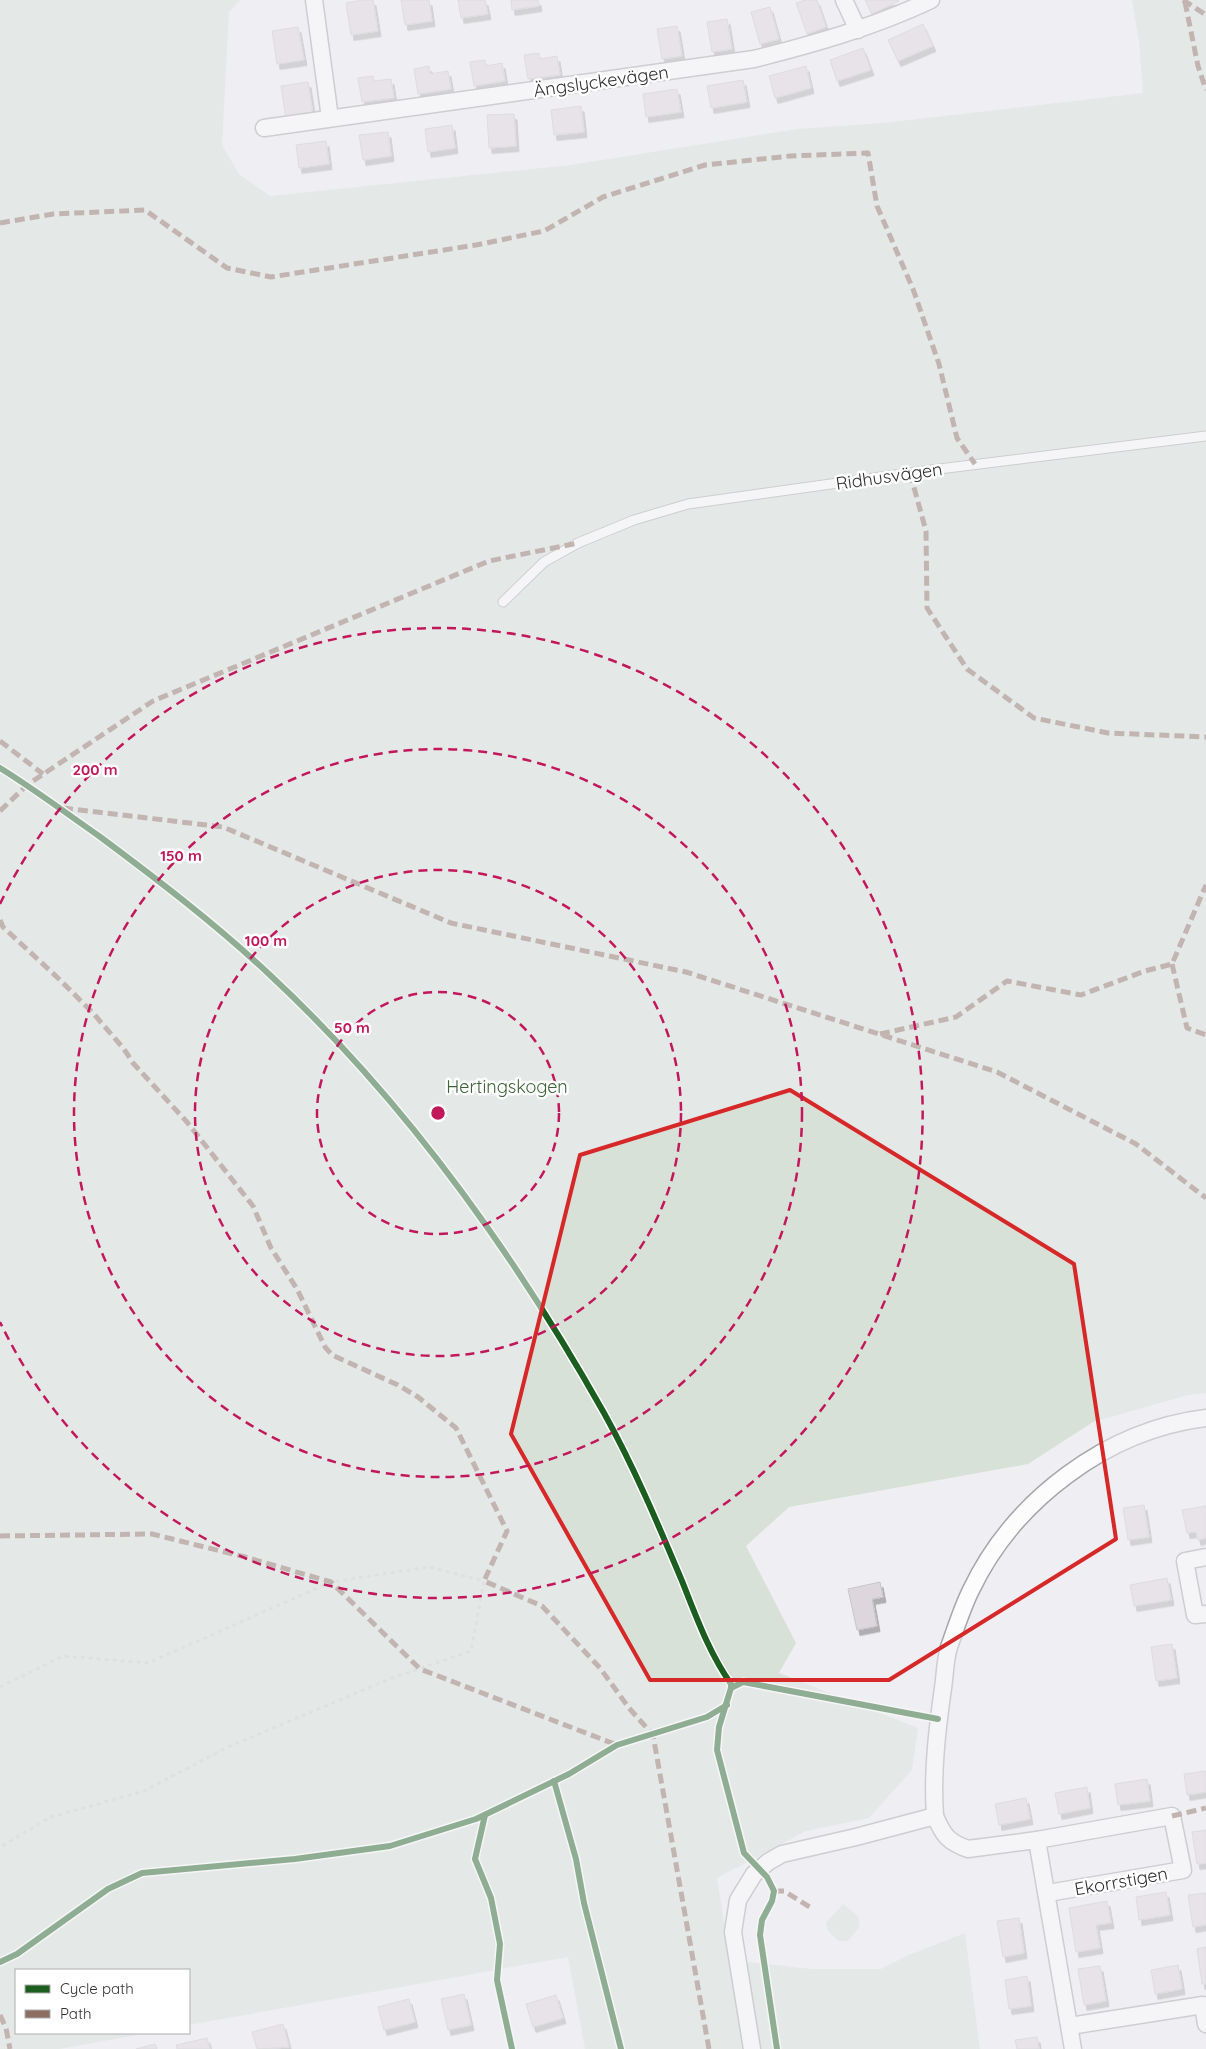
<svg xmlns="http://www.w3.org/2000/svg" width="1206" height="2049" font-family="Quicksand,sans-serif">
  <defs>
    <filter id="shadow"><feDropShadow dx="3" dy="5.5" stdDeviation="0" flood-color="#0004"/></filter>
  </defs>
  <rect width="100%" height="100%" fill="#efeef2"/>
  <g fill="#d8e1d8">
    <path d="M0,0H240L229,12L222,145L239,174L270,196L571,165L797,129L883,123L1143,93L1139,41L1132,0H1206V1393L1188,1395L1093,1422L1028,1464L789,1507L746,1546L796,1643L779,1673L918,1728L912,1770L869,1818L806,1831L717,1878L730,1960L811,1969H881L909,1955L965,1933L980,2049H585L568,1957L189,2025V1970H16V2033H148L59,2049H0Z"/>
    <path d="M843,1904L858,1916L860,1926L848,1941H839L828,1931L826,1923Z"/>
  </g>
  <g fill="#ddd6dc" stroke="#c7c6c8" filter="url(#shadow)">
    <path d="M363,0H373L378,31L351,35L346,3Z"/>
    <path d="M401,0H429L432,21L405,25Z"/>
    <path d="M458,0H485L488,14L461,18Z"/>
    <path d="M511,0H538L539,6L512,10Z"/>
    <path d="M805,0H817L826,27L807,34L796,3Z"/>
    <path d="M865,0H898L899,1L872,14Z"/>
    <path d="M770,7L779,39L760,44L751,12Z"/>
    <path d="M727,19L732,49L712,52L707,22Z"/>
    <path d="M923,24L933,46L898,61L888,40Z"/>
    <path d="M677,26L682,56L662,59L657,29Z"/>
    <path d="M298,27L304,60L277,64L272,31Z"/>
    <path d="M863,48L871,70L837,81L830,60Z"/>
    <path d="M539,53L540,59L557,56L560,75L528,79L524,55Z"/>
    <path d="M485,60L486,66L502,63L505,81L474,86L470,62Z"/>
    <path d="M429,66L430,74L448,71L451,89L418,94L414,69Z"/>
    <path d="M806,66L811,88L775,98L769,76Z"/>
    <path d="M373,76L374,81L391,79L394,98L362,102L358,78Z"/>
    <path d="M743,80L747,102L711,108L707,86Z"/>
    <path d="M308,82L313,115L286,119L281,86Z"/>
    <path d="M677,89L681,112L646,117L643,94Z"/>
    <path d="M581,106L584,132L554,135L551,110Z"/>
    <path d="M514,114L516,146L489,148L487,115Z"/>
    <path d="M452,125L455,148L428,152L425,129Z"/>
    <path d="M388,132L391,156L363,160L359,135Z"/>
    <path d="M326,141L329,164L299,168L296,145Z"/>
    <path d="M1144,1505L1149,1537L1128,1540L1123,1508Z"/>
    <path d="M1206,1506V1538L1198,1540L1196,1532L1187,1533L1182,1510Z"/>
    <path d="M1167,1578L1171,1600L1134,1606L1130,1585Z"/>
    <path d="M880,1582L883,1597L872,1599L877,1626L857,1630L848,1589Z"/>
    <path d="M1172,1644L1177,1678L1156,1681L1151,1647Z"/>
    <path d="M1206,1771V1792L1187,1795L1184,1774Z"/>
    <path d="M1147,1779L1150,1801L1118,1805L1115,1784Z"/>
    <path d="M1087,1787L1090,1808L1059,1814L1055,1793Z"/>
    <path d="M1026,1798L1030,1819L999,1825L995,1804Z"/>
    <path d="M1206,1830V1863L1197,1864L1192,1832Z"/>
    <path d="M1166,1892L1170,1915L1139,1920L1136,1897Z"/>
    <path d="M1206,1893V1925L1193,1927L1188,1895Z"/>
    <path d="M1107,1901L1111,1923L1096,1925L1100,1948L1076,1952L1069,1908Z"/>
    <path d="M1019,1918L1024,1953L1003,1957L997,1921Z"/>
    <path d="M1206,1947V1984H1202L1197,1949Z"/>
    <path d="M1178,1965L1182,1989L1155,1994L1151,1970Z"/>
    <path d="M1100,1966L1106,2001L1084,2005L1078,1969Z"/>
    <path d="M1027,1976L1031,2006L1009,2009L1005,1980Z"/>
    <path d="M464,1994L471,2025L448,2030L441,1999Z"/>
    <path d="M556,1995L563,2018L533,2027L526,2004Z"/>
    <path d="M409,1999L415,2022L384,2030L378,2007Z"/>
    <path d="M283,2024L289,2047L257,2049L252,2032Z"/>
    <path d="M1037,2037L1039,2049H1017L1015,2040Z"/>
    <path d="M207,2038L210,2049H177L176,2045Z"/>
    <path d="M155,2044L157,2049H136Z"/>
  </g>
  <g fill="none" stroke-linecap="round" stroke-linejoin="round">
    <g stroke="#a6a5a8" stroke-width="11">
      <path id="lane" d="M503,602L544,562L578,543L634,520L688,504L931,470L1206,436"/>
    </g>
    <g stroke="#a6a5a8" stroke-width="19">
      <g id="street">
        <path d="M314,0L330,118"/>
        <path d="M844,0L858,30"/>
        <path d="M264,128L754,59C814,44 874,27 931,0"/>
        <path d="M1206,1557L1185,1561L1195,1615L1206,1614"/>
        <path d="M935,1816C943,1835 948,1842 968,1849L1037,1840L1073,2049"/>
        <path d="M1037,1840L1172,1816L1183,1870L1048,1893"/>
        <path d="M1070,2026L1203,2005L1206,2024"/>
        <path d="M752,2049L733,1932L738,1900L754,1874L768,1862L782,1854L856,1837L935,1816C932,1773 937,1731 943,1688C945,1675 945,1660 949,1647C956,1628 962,1608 971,1590C1014,1500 1107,1430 1206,1418"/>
      </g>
    </g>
    <path stroke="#cfcfd0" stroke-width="3" stroke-dasharray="4 4" stroke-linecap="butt" d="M0,1687L63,1656L148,1663L331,1582L429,1567L484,1581L471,1651L392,1678L228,1747L144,1791L51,1817L0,1847"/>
    <use href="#lane" stroke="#fdfcfd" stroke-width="9"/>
    <use href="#street" stroke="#fdfcfd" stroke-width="16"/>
    <g stroke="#8d6e63" stroke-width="5" stroke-dasharray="10 5" stroke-linecap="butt">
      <path d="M1183,0L1206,15"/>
      <path d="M1185,2L1198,66L1206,90"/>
      <path d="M0,223L53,214L145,210L227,268L271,277L476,245L544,231L603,197L705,165L790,156L868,153L877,206L913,289L939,364L957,438L975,464"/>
      <path d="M910,473L926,531L927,608L967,669L1034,718L1108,733L1206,737"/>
      <path d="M0,741L43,774"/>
      <path d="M63,808L223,827L451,923L686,972L997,1072L1136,1144L1206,1198"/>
      <path d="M0,811L27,785L153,701L489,561L578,543"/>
      <path d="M0,920L3,927L59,979L93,1013L124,1049L133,1063L187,1122L253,1206L271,1248L297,1289L325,1347L332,1355L398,1385L418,1397L456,1428L507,1531L484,1581L542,1606L600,1668L629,1708L653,1735L709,2049"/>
      <path d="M1172,964L1187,1028L1206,1035"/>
      <path d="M880,1034L956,1017L1007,981L1081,995L1145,971L1172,964L1206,885"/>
      <path d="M0,1536L152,1534L245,1557L331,1582L420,1669L617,1745"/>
      <path d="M1172,1816L1206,1808"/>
      <path d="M774,1891H784L813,1909"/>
      <path d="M0,2015L6,2028L10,2049"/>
    </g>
    <g stroke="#fff" stroke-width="9">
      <g id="cycleway">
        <path d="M0,768C34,789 66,813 99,836C158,880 217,925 271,976C405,1101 514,1253 604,1413C634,1467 658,1524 682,1581C696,1616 709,1653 731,1684V1688L719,1727L717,1750L744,1853L767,1877L774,1891L772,1901L762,1920L760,1935L777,2049"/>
        <path d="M731,1688L743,1682L938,1719"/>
        <path d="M554,1781L576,1859L584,1903L621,2049"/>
        <path d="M485,1815L475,1859L491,1898L500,1944L497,1980L512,2049"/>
        <path d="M0,1962L17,1954L108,1889L142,1873L295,1859L390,1846L476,1819L569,1774L617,1745L707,1717L727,1705"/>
      </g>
    </g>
    <use href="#cycleway" stroke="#1b5e20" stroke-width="6"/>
  </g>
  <path d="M0 0H1206V2049H0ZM790,1090L1074,1264L1116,1539L889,1680H650L511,1434L580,1155Z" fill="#efeef2" fill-opacity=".55" fill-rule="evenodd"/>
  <path fill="none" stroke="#d62828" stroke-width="4" stroke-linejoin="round" d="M790,1090L1074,1264L1116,1539L889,1680H650L511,1434L580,1155Z"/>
  <g fill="none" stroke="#c2185b" stroke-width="2.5" stroke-dasharray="9 6">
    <circle cx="438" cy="1113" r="121"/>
    <circle cx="438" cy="1113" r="243"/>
    <circle cx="438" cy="1113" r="364"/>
    <path d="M0 904A485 485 0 1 1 0 1322"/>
  </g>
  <g text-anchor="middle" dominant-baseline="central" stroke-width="5" stroke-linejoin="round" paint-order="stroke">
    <g font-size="18" fill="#313132" stroke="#fff">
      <text transform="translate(601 81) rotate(-8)">Ängslyckevägen</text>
      <text transform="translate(889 476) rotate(-8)">Ridhusvägen</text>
      <text transform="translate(1121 1881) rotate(-10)">Ekorrstigen</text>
    </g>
    <g font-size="18" fill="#3d6337" stroke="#fff">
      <text x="507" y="1086">Hertingskogen</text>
    </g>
  </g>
  <circle cx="438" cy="1113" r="8" fill="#c2185b" stroke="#fff" stroke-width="2.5"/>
  <g font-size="15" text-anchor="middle" font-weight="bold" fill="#c2185b" stroke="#fff" stroke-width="5" stroke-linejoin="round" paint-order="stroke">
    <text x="95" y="775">200 m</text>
    <text x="181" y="861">150 m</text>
    <text x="266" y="946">100 m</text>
    <text x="352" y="1033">50 m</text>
  </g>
  <rect x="15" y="1969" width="175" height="65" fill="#ffffff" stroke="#adadad"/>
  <rect x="25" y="1985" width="25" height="8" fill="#1b5e20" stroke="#adadad"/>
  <text x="60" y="1994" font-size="15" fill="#313132">Cycle path</text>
  <rect x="25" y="2010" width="25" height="8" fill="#8d6e63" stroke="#adadad"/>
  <text x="60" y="2019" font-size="15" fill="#313132">Path</text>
</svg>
